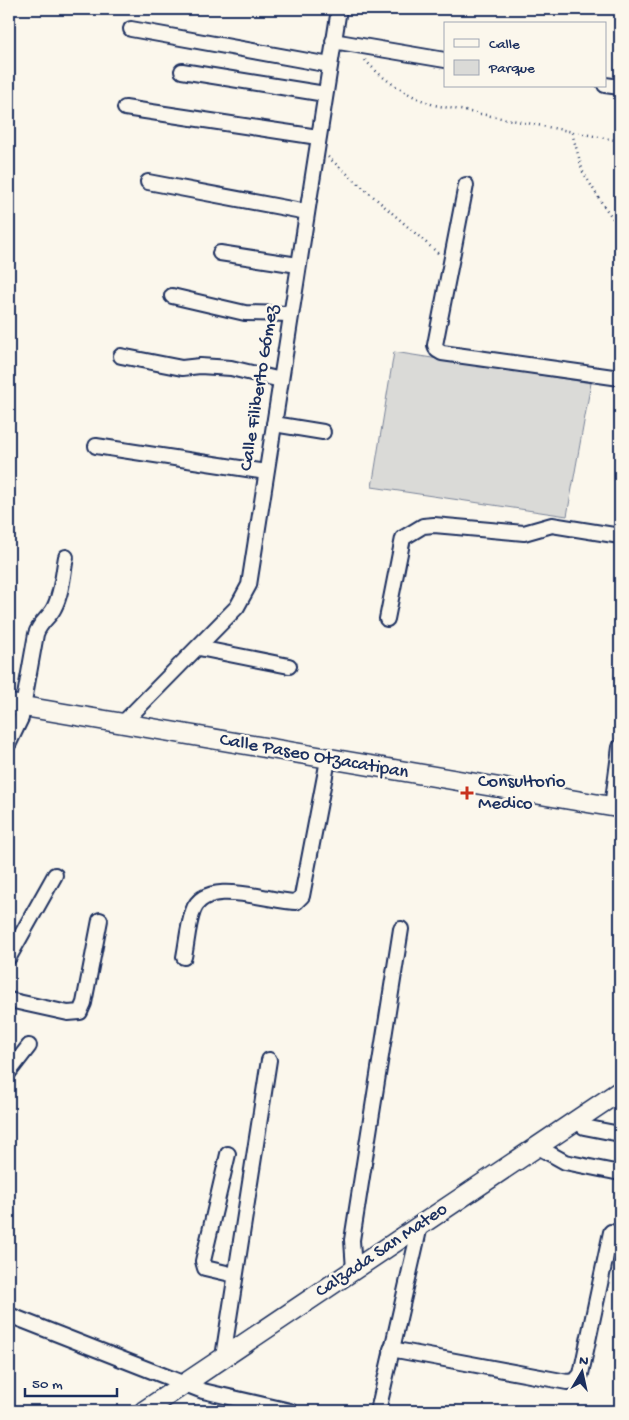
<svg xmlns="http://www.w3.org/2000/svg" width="629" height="1420" font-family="'Gochi Hand',sans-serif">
  <rect width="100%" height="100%" fill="#fbf7ec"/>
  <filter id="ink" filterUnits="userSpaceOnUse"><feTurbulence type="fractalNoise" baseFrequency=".02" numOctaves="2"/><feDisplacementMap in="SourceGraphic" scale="10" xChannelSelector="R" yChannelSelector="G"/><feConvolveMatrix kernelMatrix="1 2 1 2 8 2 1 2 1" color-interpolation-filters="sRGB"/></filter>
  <g filter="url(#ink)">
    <path fill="#dadad7" stroke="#7a849a" d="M394,352L591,383L567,516L372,487Z"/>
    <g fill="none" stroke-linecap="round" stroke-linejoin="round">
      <g stroke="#1b2f5e" stroke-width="18">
        <g id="minor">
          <path d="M131,29L330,65"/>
          <path d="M333,41L445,60"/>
          <path d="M182,71L325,94"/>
          <path d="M605,85L620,87"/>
          <path d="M125,108L318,137"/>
          <path d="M148,182L307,212"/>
          <path d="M466,185L435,345L437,350L442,353L620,378"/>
          <path d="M220,253L298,265"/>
          <path d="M172,296L245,313L291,314"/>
          <path d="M121,356L182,368L200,366L231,368L281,380"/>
          <path d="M274,424L323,432"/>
          <path d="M96,446L266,472"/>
          <path d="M387,619L403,538L423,526L434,525L524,533L552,525L620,536"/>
          <path d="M199,648L289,666"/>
          <path d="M122,724L237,607L249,585L339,9"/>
          <path d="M9,743L21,718L36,634C40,622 49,618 54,608C62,593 63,573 66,557"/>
          <path d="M612,807L620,747"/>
          <path d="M9,957L55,875"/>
          <path d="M184,957C187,942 188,925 193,911C205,876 270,902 296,902L302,896L328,760"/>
          <path d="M9,1000L68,1013L80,1012L84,1003L100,920"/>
          <path d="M9,1072L29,1046"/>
          <path d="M577,1121L584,1127L620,1134"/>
          <path d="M538,1147L565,1162L620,1173"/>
          <path d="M228,1154L203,1261L205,1268L235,1275"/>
          <path d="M354,1270L352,1240L401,929"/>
          <path d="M9,1315L203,1391L290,1411"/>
          <path d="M391,1349L567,1382L575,1381L581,1374L611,1232"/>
          <path d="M223,1357L269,1060"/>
          <path d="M378,1411L420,1226"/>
        </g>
      </g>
      <g stroke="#1b2f5e" stroke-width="22">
        <g id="secondary">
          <path d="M9,704L620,808"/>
          <path d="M144,1411L620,1091"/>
        </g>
      </g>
      <g stroke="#1b2f5e" stroke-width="2.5" stroke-dasharray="1 4" stroke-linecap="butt">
        <path d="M365,60C384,81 407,95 434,105L620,141"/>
        <path d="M572,133L583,172L603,205L620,228"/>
        <path d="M328,157L439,254"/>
      </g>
      <use href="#minor" stroke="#fbf7ec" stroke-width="14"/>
      <use href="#secondary" stroke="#fbf7ec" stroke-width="19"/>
    </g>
  </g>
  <path fill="#c8321e" stroke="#fbf7ec" stroke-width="2" d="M464.5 785.5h5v5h5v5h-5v5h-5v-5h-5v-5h5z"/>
  <g text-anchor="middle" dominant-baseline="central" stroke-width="5" stroke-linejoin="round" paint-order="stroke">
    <g font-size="19" fill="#1b2f5e" stroke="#fbf7ec">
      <text transform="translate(260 388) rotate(-81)">Calle Filiberto Gómez</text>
      <text transform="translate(314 757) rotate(10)">Calle Paseo Otzacatipan</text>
      <text transform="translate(382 1251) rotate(-34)">Calzada San Mateo</text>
    </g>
    <g font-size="19" fill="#1b2f5e" stroke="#fbf7ec" text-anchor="start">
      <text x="478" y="782">Consultorio<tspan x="478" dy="22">Medico</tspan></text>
    </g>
  </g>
  <rect width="629" height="1420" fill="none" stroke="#fbf7ec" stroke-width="30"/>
  <rect x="15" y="15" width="599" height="1390" fill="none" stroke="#1b2f5e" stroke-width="2" filter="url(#ink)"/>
  <rect x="444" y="22" width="162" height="65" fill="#fbf7ec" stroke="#a1a7b3"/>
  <rect x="454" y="39" width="25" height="8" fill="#fbf7ec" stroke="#a1a7b3"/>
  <text x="489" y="48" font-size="15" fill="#1b2f5e">Calle</text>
  <rect x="454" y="60" width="25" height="15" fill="#dadad7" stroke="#a1a7b3"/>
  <text x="489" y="72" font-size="15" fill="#1b2f5e">Parque</text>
  <g transform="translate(582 1372) rotate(9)" stroke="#fbf7ec" stroke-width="4" paint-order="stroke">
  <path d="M0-4L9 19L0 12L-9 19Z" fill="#1b2f5e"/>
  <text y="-8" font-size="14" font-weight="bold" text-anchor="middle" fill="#1b2f5e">N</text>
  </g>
  <path d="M25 1388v8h92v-8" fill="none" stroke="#1b2f5e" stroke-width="2.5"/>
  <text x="32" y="1388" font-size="15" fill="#1b2f5e" stroke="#fbf7ec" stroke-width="4" paint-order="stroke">50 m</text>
</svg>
